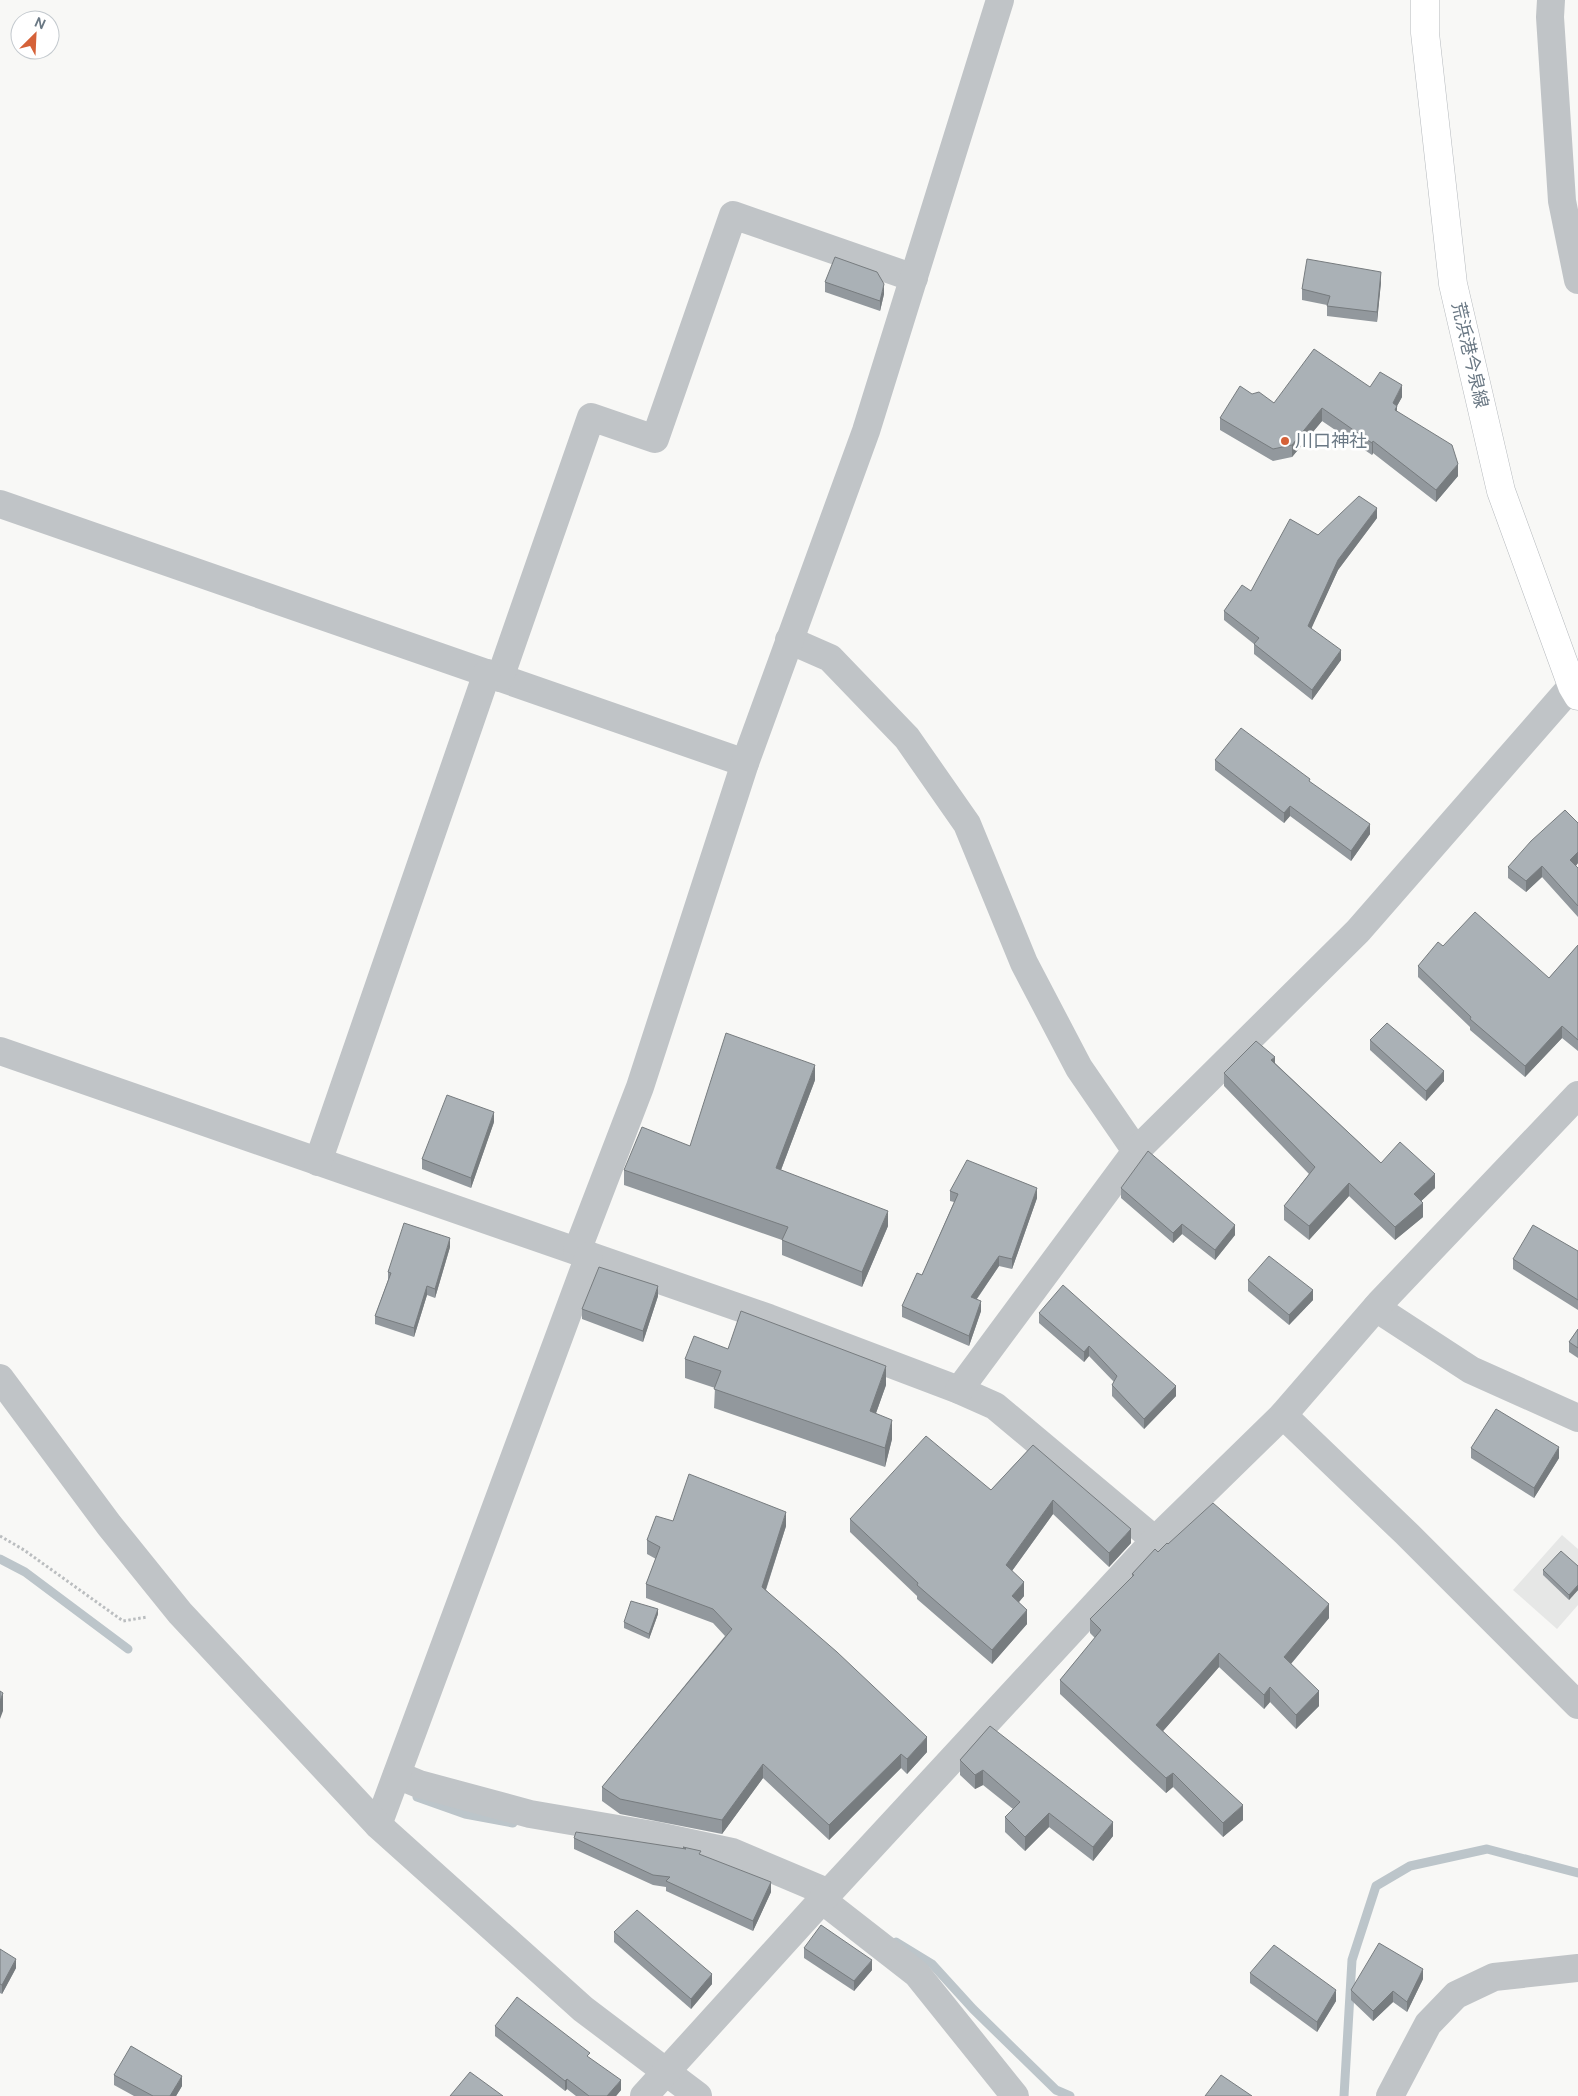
<svg xmlns="http://www.w3.org/2000/svg" width="1578" height="2096" font-family="'DM Sans','Noto Sans JP',sans-serif">
  <rect width="100%" height="100%" fill="#f8f8f6"/>
  <path fill="#e6e7e6" d="M1562,1535L1578,1549V1605L1557,1629L1513,1590Z"/>
  <g fill="none" stroke-linecap="round" stroke-linejoin="round">
    <g stroke="#bcc5ca" stroke-width="9">
      <path d="M0,1559L25,1572L128,1649"/>
      <path d="M417,1797L465,1814L513,1823"/>
      <path d="M896,1942L932,1964L973,2009L1056,2090L1070,2096"/>
      <path d="M1344,2096L1352,1960L1376,1886L1410,1866L1487,1849L1578,1873"/>
    </g>
    <g stroke="#b5b9bd" stroke-width="29">
      <path id="secondary" d="M1425,0V33L1453,284L1501,491L1572,686L1578,696"/>
    </g>
    <path stroke="#babdbf" stroke-width="3" stroke-dasharray="2.5 2.5" stroke-linecap="butt" d="M0,1536L24,1550L123,1621L147,1617"/>
    <g stroke="#c0c4c7" stroke-width="28">
      <path d="M1551,0L1550,17L1562,201L1578,280"/>
      <path d="M0,504L745,763"/>
      <path d="M789,640L830,658L907,738L967,824L1024,963L1079,1068L1136,1151"/>
      <path d="M500,678L591,417L655,439L733,215L914,278"/>
      <path d="M0,1051L769,1318L959,1390L995,1406L1155,1540"/>
      <path d="M318,1162L487,673"/>
      <path d="M577,1251L640,1087L745,763L866,431L1000,0"/>
      <path d="M1376,1308L1471,1370L1578,1418"/>
      <path d="M959,1390L1136,1151L1358,931L1572,686"/>
      <path d="M397,1775L419,1784L530,1814L653,1835L732,1852L829,1893"/>
      <path d="M378,1825L589,1256"/>
      <path d="M822,1900L917,1974L1015,2096"/>
      <path d="M1390,2096L1428,2024L1456,1995L1494,1977L1578,1968"/>
    </g>
    <g stroke="#c0c4c7" stroke-width="28">
      <path d="M0,1378L109,1525L180,1613L378,1825L583,2009L698,2096"/>
      <path d="M1283,1415L1406,1533L1578,1705"/>
      <path d="M644,2096L822,1900L1155,1540L1283,1415L1380,1303L1578,1095"/>
    </g>
    <use href="#secondary" stroke="#fff" stroke-width="28"/>
  </g>
  <g fill="#92989d">
    <path d="M825,282L884,294L880,311L825,292Z"/>
    <path d="M1381,282L1377,322L1327,316V305L1302,300V289Z"/>
    <path d="M1370,387L1402,397L1397,406V411L1458,476L1436,502L1373,453L1372,455L1322,421L1292,457L1273,461L1220,430V418L1252,394L1274,403Z"/>
    <path d="M1377,518L1338,570L1311,628L1341,660L1312,700L1254,654V644L1224,620V611L1251,591L1318,535Z"/>
    <path d="M1215,760L1310,782L1370,834L1351,861L1290,816L1284,823L1215,770Z"/>
    <path d="M1578,823V863L1576,866L1578,868V917L1542,877L1526,892L1508,878V867Z"/>
    <path d="M1578,945V1051L1562,1038L1525,1077L1470,1030V1027L1418,977V966L1443,946L1549,978Z"/>
    <path d="M1370,1040L1444,1081L1426,1101L1370,1050Z"/>
    <path d="M1275,1063L1381,1163L1435,1188L1421,1201L1423,1217L1395,1240L1349,1196L1309,1240L1284,1220V1206L1309,1174L1224,1086V1073Z"/>
    <path d="M815,1080L781,1170L888,1226L862,1287L782,1255V1240L624,1185V1170L690,1146Z"/>
    <path d="M494,1122L471,1188L422,1169V1159Z"/>
    <path d="M1121,1188L1235,1235L1215,1260L1182,1234L1173,1243L1121,1198Z"/>
    <path d="M950,1191L1037,1198L1012,1269L999,1266L977,1299L981,1311L969,1346L902,1317V1306L922,1275L954,1202L950,1201Z"/>
    <path d="M450,1247L435,1298L427,1295L414,1337L375,1324V1316L388,1280V1272Z"/>
    <path d="M1578,1251V1310L1513,1269V1259Z"/>
    <path d="M1248,1280L1313,1300L1289,1325L1248,1291Z"/>
    <path d="M658,1296L643,1342L582,1319V1309Z"/>
    <path d="M1039,1313L1176,1396L1144,1429L1112,1396V1385L1114,1382L1089,1356L1084,1362L1039,1323Z"/>
    <path d="M1578,1329V1358L1569,1352V1342Z"/>
    <path d="M728,1349L886,1385L876,1413L892,1439L885,1467L714,1408L715,1388L685,1378V1359Z"/>
    <path d="M1033,1445L1131,1543L1109,1567L1053,1514L1012,1571L1024,1596L1019,1602L1027,1624L992,1664L917,1599V1596L850,1532V1519L991,1490Z"/>
    <path d="M1471,1448L1559,1458L1534,1498L1471,1458Z"/>
    <path d="M673,1521L786,1526L766,1590L927,1752L907,1774L901,1768L829,1840L763,1778L722,1834L620,1814L602,1801V1787L725,1636L713,1623L646,1598V1584L656,1559L647,1554V1540Z"/>
    <path d="M1168,1544L1329,1618L1291,1664L1319,1706L1296,1729L1270,1702L1264,1709L1219,1667L1163,1731L1243,1820L1223,1837L1173,1787L1166,1793L1060,1694V1680L1095,1638L1090,1633V1619L1132,1577V1574L1158,1552Z"/>
    <path d="M1578,1566V1590L1569,1600L1543,1575V1570Z"/>
    <path d="M658,1614L649,1639L624,1628V1622Z"/>
    <path d="M990,1726L1113,1836L1093,1861L1049,1827L1025,1851L1005,1832V1817L1013,1809L983,1785L975,1789L960,1775V1760Z"/>
    <path d="M574,1838L683,1849V1847L701,1855L771,1892L753,1931L666,1891V1887L653,1885L574,1849Z"/>
    <path d="M614,1932L712,1984L691,2009L614,1942Z"/>
    <path d="M804,1948L872,1970L854,1991L804,1958Z"/>
    <path d="M0,1949L16,1968L2,1994L0,1993Z"/>
    <path d="M1250,1973L1336,2001L1317,2032L1250,1983Z"/>
    <path d="M1423,1979L1407,2012L1393,2002L1373,2021L1351,2000V1990Z"/>
    <path d="M495,2026L590,2058L621,2090L616,2096H576L567,2089L565,2091L495,2036Z"/>
    <path d="M114,2075L182,2086L176,2096H134L114,2085Z"/>
  </g>
  <g fill="#777c7f">
    <path d="M1381,272V282L1377,322V312Z"/>
    <path d="M884,284V294L880,311V301Z"/>
    <path d="M1402,385V397L1397,406V418L1393,403Z"/>
    <path d="M1322,408V421L1292,457V445Z"/>
    <path d="M1373,441V453L1372,455V443Z"/>
    <path d="M1458,464V476L1436,502V490Z"/>
    <path d="M1377,508V518L1338,570L1308,636V626L1338,560Z"/>
    <path d="M1341,650V660L1312,700V690Z"/>
    <path d="M1290,806V816L1284,823V813Z"/>
    <path d="M1370,824V834L1351,861V851Z"/>
    <path d="M1578,852V863L1570,872V860Z"/>
    <path d="M1542,866V877L1526,892V881Z"/>
    <path d="M1562,1026V1038L1525,1077V1066Z"/>
    <path d="M1275,1057V1070L1271,1060Z"/>
    <path d="M815,1065V1080L776,1183V1168Z"/>
    <path d="M1444,1071V1081L1426,1101V1091Z"/>
    <path d="M494,1112V1122L471,1188V1178Z"/>
    <path d="M1435,1174V1188L1414,1208V1194Z"/>
    <path d="M1349,1183V1196L1309,1240V1226Z"/>
    <path d="M1037,1188V1198L1012,1269V1259Z"/>
    <path d="M1423,1203V1217L1395,1240V1227Z"/>
    <path d="M888,1211V1226L862,1287V1272Z"/>
    <path d="M1182,1224V1234L1173,1243V1233Z"/>
    <path d="M1235,1225V1235L1215,1260V1250Z"/>
    <path d="M450,1238V1247L435,1298V1289Z"/>
    <path d="M999,1256V1266L971,1307V1297Z"/>
    <path d="M427,1286V1295L414,1337V1328Z"/>
    <path d="M658,1286V1296L643,1342V1331Z"/>
    <path d="M1313,1290V1300L1289,1325V1315Z"/>
    <path d="M981,1301V1311L969,1346V1336Z"/>
    <path d="M1089,1346V1356L1084,1362V1352Z"/>
    <path d="M886,1366V1385L870,1430V1411Z"/>
    <path d="M1176,1386V1396L1144,1429V1419Z"/>
    <path d="M892,1420V1439L885,1467V1448Z"/>
    <path d="M1559,1447V1458L1534,1498V1488Z"/>
    <path d="M1053,1500V1514L1006,1579V1565Z"/>
    <path d="M786,1512V1526L762,1601V1587Z"/>
    <path d="M1131,1529V1543L1109,1567V1553Z"/>
    <path d="M1024,1582V1596L1012,1610V1596Z"/>
    <path d="M1578,1585V1590L1569,1600V1595Z"/>
    <path d="M1329,1604V1618L1284,1672V1657Z"/>
    <path d="M658,1609V1614L649,1639V1634Z"/>
    <path d="M1027,1610V1624L992,1664V1650Z"/>
    <path d="M1219,1653V1667L1156,1739V1725Z"/>
    <path d="M1270,1687V1702L1264,1709V1695Z"/>
    <path d="M1319,1691V1706L1296,1729V1715Z"/>
    <path d="M3,1693V1711L0,1719V1701Z"/>
    <path d="M927,1737V1752L907,1774V1759Z"/>
    <path d="M901,1754V1768L829,1840V1825Z"/>
    <path d="M763,1764V1778L722,1834V1820Z"/>
    <path d="M983,1770V1785L975,1789V1775Z"/>
    <path d="M1173,1773V1787L1166,1793V1778Z"/>
    <path d="M1243,1805V1820L1223,1837V1823Z"/>
    <path d="M1049,1813V1827L1025,1851V1837Z"/>
    <path d="M1113,1822V1836L1093,1861V1847Z"/>
    <path d="M771,1882V1892L753,1931V1921Z"/>
    <path d="M16,1959V1968L2,1994V1985Z"/>
    <path d="M872,1960V1970L854,1991V1981Z"/>
    <path d="M1423,1969V1979L1407,2012V2002Z"/>
    <path d="M712,1974V1984L691,2009V1999Z"/>
    <path d="M1336,1990V2001L1317,2032V2022Z"/>
    <path d="M1393,1991V2002L1373,2021V2011Z"/>
    <path d="M182,2076V2086L176,2096H170Z"/>
    <path d="M567,2079V2089L565,2091V2081Z"/>
    <path d="M621,2080V2090L616,2096H607Z"/>
  </g>
  <g fill="#aab1b6" stroke="#777c7f">
    <path d="M835,257L877,272L884,284L880,301L825,282Z"/>
    <path d="M1307,259L1381,272L1377,312L1327,306L1330,296L1302,289Z"/>
    <path d="M1314,349L1370,387L1380,372L1402,385L1393,403L1397,406L1395,410L1452,445L1458,464L1436,490L1373,441L1372,443L1322,408L1292,445L1273,449L1220,418L1240,386L1252,394L1259,392L1274,403Z"/>
    <path d="M1359,496L1377,508L1338,560L1308,626L1341,650L1312,690L1254,644L1259,638L1224,611L1242,585L1251,591L1290,519L1318,535Z"/>
    <path d="M1241,728L1310,779L1309,781L1370,824L1351,851L1290,806L1284,813L1215,760Z"/>
    <path d="M1565,810L1578,823V852L1570,860L1578,868V906L1542,866L1526,881L1508,867L1531,841Z"/>
    <path d="M1475,912L1549,978L1578,945V1040L1562,1026L1525,1066L1470,1019L1471,1017L1418,966L1438,942L1443,946Z"/>
    <path d="M1387,1023L1444,1071L1426,1091L1370,1040Z"/>
    <path d="M726,1033L815,1065L776,1168L888,1211L862,1272L782,1240L788,1227L624,1170L642,1127L690,1146Z"/>
    <path d="M1256,1041L1275,1057L1271,1060L1381,1163L1400,1142L1435,1174L1414,1194L1423,1203L1395,1227L1349,1183L1309,1226L1284,1206L1315,1167L1224,1073Z"/>
    <path d="M447,1095L494,1112L471,1178L422,1159Z"/>
    <path d="M1148,1151L1235,1225L1215,1250L1182,1224L1173,1233L1121,1188Z"/>
    <path d="M967,1160L1037,1188L1012,1259L999,1256L971,1297L981,1301L969,1336L902,1306L917,1273L922,1275L958,1194L950,1191Z"/>
    <path d="M404,1223L450,1238L435,1289L427,1286L414,1328L375,1316L391,1273L388,1272Z"/>
    <path d="M1533,1225L1578,1251V1300L1513,1259Z"/>
    <path d="M1269,1256L1313,1290L1289,1315L1248,1280Z"/>
    <path d="M599,1267L658,1286L643,1331L582,1309Z"/>
    <path d="M1063,1285L1176,1386L1144,1419L1112,1385L1117,1376L1089,1346L1084,1352L1039,1313Z"/>
    <path d="M741,1311L886,1366L870,1411L892,1420L885,1448L714,1389L721,1371L685,1359L694,1336L728,1349Z"/>
    <path d="M1578,1329V1348L1569,1342Z"/>
    <path d="M1496,1409L1559,1447L1534,1488L1471,1448Z"/>
    <path d="M926,1436L991,1490L1033,1445L1131,1529L1109,1553L1053,1500L1006,1565L1024,1582L1012,1596L1027,1610L992,1650L917,1585L918,1583L850,1519Z"/>
    <path d="M689,1474L786,1512L762,1587L837,1652L927,1737L907,1759L901,1754L829,1825L763,1764L722,1820L620,1799L602,1787L732,1629L713,1609L646,1584L660,1547L647,1540L656,1516L673,1521Z"/>
    <path d="M1213,1503L1329,1604L1284,1657L1319,1691L1296,1715L1270,1687L1264,1695L1219,1653L1156,1725L1243,1805L1223,1823L1173,1773L1166,1778L1060,1680L1101,1630L1090,1619L1134,1575L1132,1574L1155,1549L1158,1552L1167,1543L1168,1544Z"/>
    <path d="M1561,1551L1578,1566V1585L1569,1595L1543,1570Z"/>
    <path d="M631,1601L658,1609L649,1634L624,1622Z"/>
    <path d="M0,1691L3,1693L0,1701Z"/>
    <path d="M990,1726L1113,1822L1093,1847L1049,1813L1025,1837L1005,1817L1020,1802L983,1770L975,1775L960,1760Z"/>
    <path d="M576,1832L686,1849L683,1847L701,1851L699,1854L771,1882L753,1921L666,1881L670,1877L653,1875L574,1838Z"/>
    <path d="M637,1910L712,1974L691,1999L614,1932Z"/>
    <path d="M821,1925L872,1960L854,1981L804,1948Z"/>
    <path d="M1379,1943L1423,1969L1407,2002L1393,1991L1373,2011L1351,1990Z"/>
    <path d="M1274,1945L1336,1990L1317,2022L1250,1973Z"/>
    <path d="M0,1949L16,1959L2,1985L0,1984Z"/>
    <path d="M517,1997L590,2053L587,2056L621,2080L607,2096H589L567,2079L565,2081L495,2026Z"/>
    <path d="M131,2046L182,2076L170,2096H153L114,2075Z"/>
    <path d="M470,2072L503,2096H450Z"/>
    <path d="M1221,2075L1252,2096H1205Z"/>
  </g>
  <circle fill="#d56138" stroke="#fff" stroke-width="2" cx="1285" cy="441" r="5"/>
  <g text-anchor="middle" dominant-baseline="central" stroke-width="5" stroke-linejoin="round" paint-order="stroke">
    <g font-size="18" fill="#6a7884" stroke="#fff">
      <text transform="translate(1470 355) rotate(77)">荒浜港今泉線</text>
    </g>
    <g font-size="18" fill="#6a7884" stroke="#fff" text-anchor="start">
      <text x="1295" y="441">川口神社</text>
    </g>
  </g>
  <g transform="translate(35 35) rotate(24)"><circle r="24" fill="#ffffff" stroke="#c3c9ce"/>
  <path d="M0-4L9 19L0 12L-9 19Z" fill="#d56138"/>
  <text y="-8" font-size="14" font-weight="bold" text-anchor="middle" fill="#6a7884">N</text>
  </g>
</svg>
